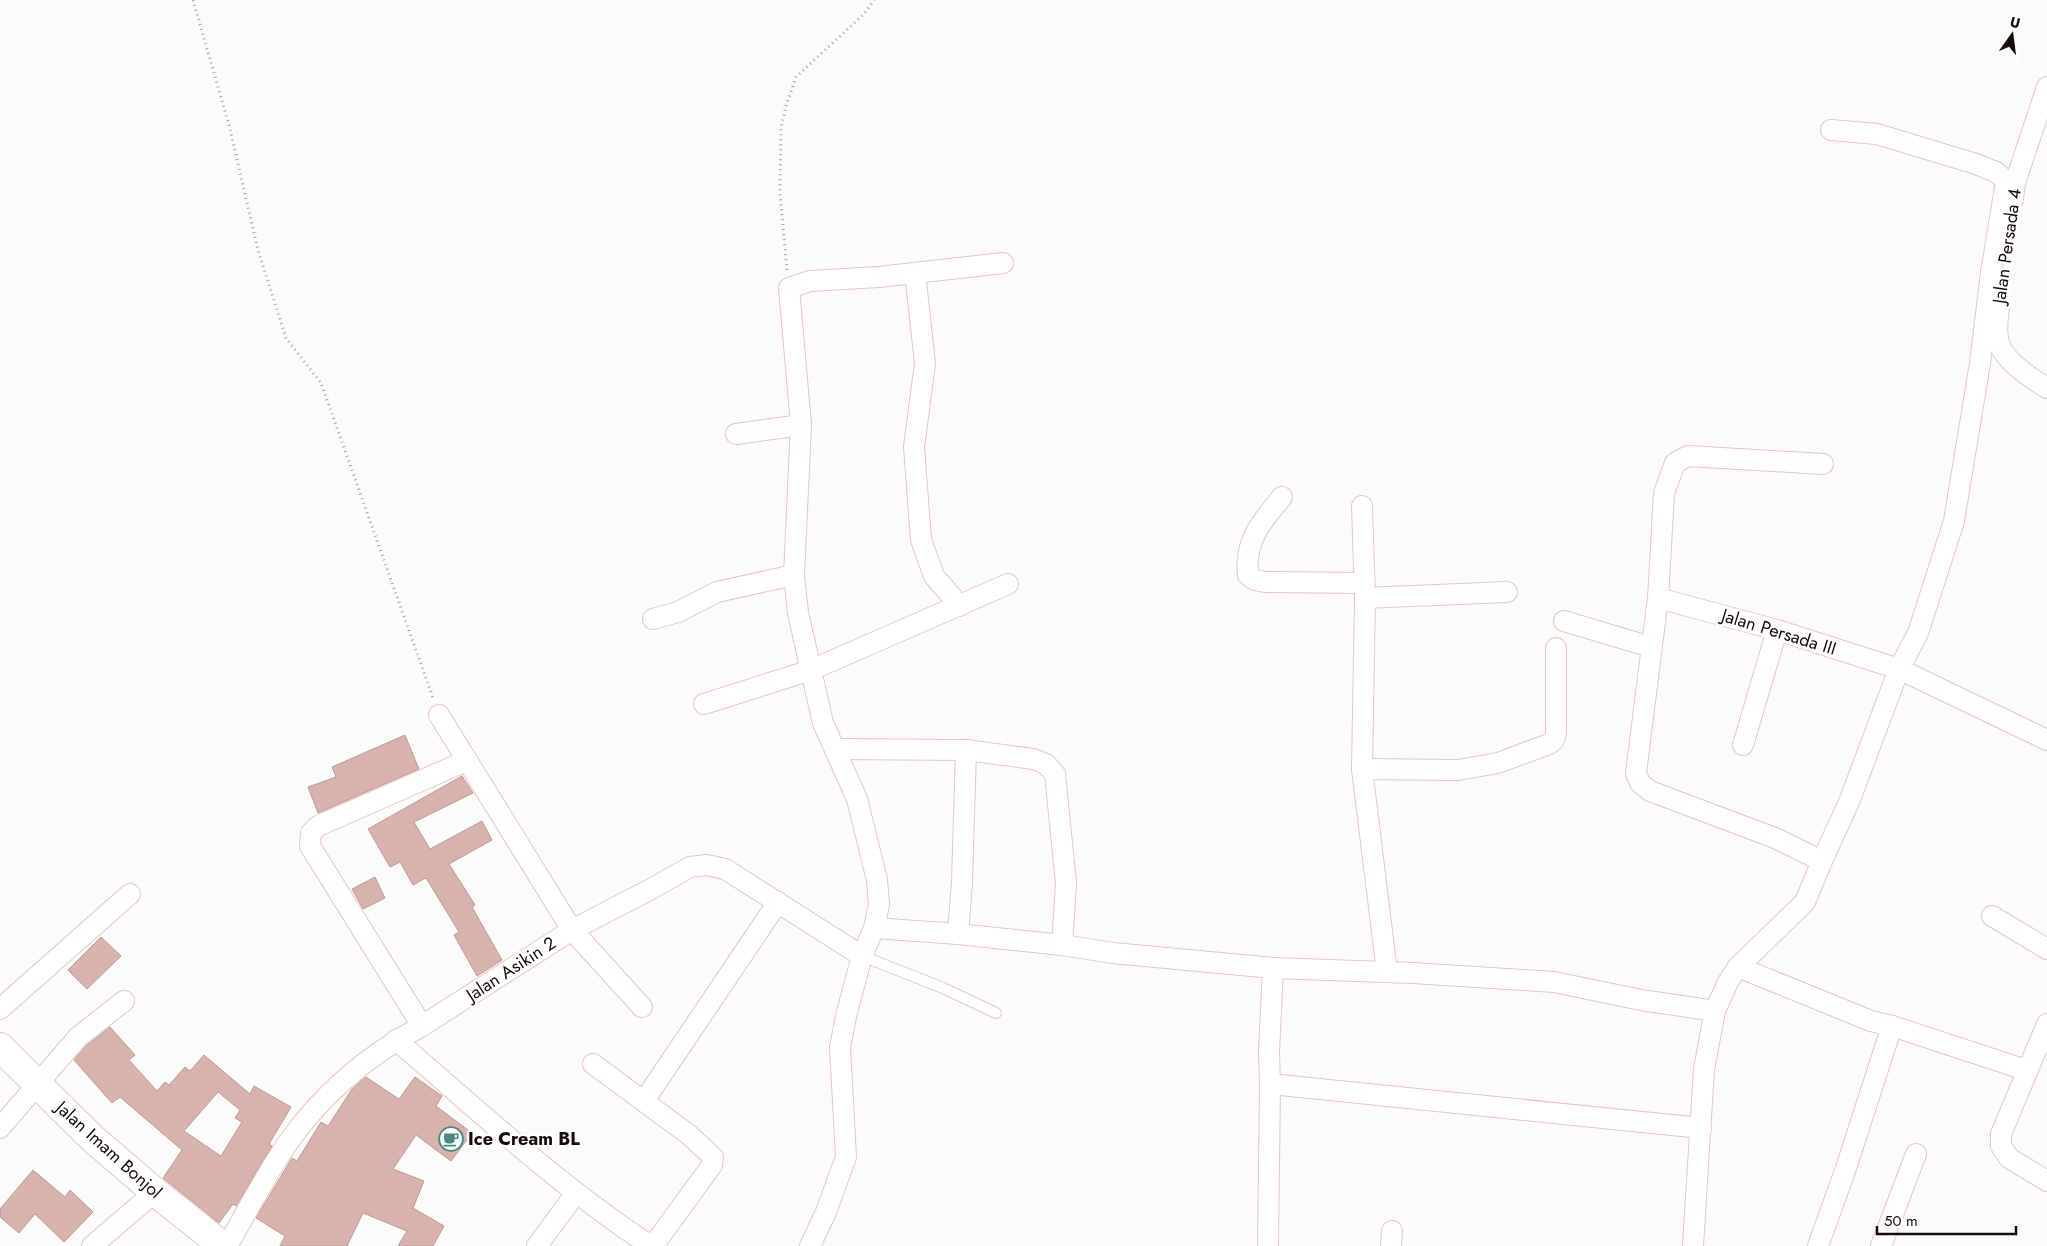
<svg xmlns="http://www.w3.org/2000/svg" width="2047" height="1246" font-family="Jost,sans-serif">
  <rect width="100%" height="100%" fill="#fbfbfb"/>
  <g fill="#d8b3ad" stroke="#be9a94" fill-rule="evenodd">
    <path d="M405,735L419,769L318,813L308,787L336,777L332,767Z"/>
    <path d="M462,776L473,793L414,822L430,849L482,821L492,840L449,864L475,905L472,907L502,960L477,976L454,935L459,932L426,878L413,885L400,862L390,867L368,829Z"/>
    <path d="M375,877L385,898L363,909L352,889Z"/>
    <path d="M101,937L121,956L87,989L68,970Z"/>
    <path d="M110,1027L135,1055L129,1060L157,1091L165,1082L169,1085L185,1067L190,1071L204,1055L250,1094L254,1086L291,1107L269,1144L272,1146L236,1206L233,1204L219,1223L163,1178L182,1150L120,1097L112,1103L74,1060L86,1046ZM218,1092L240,1110L235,1118L242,1122L221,1156L184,1131Z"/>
    <path d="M366,1077L399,1099L415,1077L442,1096L436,1106L472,1133L451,1161L416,1135L393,1169L424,1181L413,1208L444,1226L433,1246H398L407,1231L363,1213L347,1246H280L285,1236L256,1218L292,1158L297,1161L321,1122L328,1126L352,1089Z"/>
    <path d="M33,1170L65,1197L70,1190L93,1212L64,1242L35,1214L19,1233L0,1217V1209Z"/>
  </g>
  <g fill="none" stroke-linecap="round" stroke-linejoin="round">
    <g stroke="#eac5be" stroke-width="12">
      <path id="service" d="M862,956L943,988L996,1013"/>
    </g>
    <g stroke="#eac5be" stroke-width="22">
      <g id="minor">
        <path d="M2013,199L2015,183L2047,87"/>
        <path d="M915,273L925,363L914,447L921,540L934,576L960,606"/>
        <path d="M1999,308C1997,321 1995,338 2002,350C2011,365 2032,379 2047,388"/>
        <path d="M736,434L801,425"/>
        <path d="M1282,497C1262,521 1244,541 1248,575L1255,580L1265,582L1363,583"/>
        <path d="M1362,506L1365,598L1362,769L1387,972"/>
        <path d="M1365,598L1507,592"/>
        <path d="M1658,598L1777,630L1899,669L2047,740"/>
        <path d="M653,619L678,612L717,592L794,575"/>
        <path d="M1564,621L1651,647"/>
        <path d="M704,704L811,670L1008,584"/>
        <path d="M439,715L572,930L642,1007"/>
        <path d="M1743,745L1777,630"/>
        <path d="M836,749L966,750L1033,759L1046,764L1055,774L1066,883L1062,945"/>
        <path d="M1362,769L1458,770L1498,763L1549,744L1554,740L1556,733V648"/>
        <path d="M1822,861L1849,802L1899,669L1918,633L1954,521L1980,363L1991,273L2006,181L1996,172L1976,164L1877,134L1831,130"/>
        <path d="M1992,916L2047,949"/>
        <path d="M874,928L958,934L1062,945L1113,953L1273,968L1413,973L1554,982L1641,1000L1715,1011"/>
        <path d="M958,934L962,882L966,750"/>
        <path d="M1738,967L1871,1021L1892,1026L2026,1070"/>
        <path d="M0,1009L130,894"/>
        <path d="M2047,1024L2001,1134V1146L2009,1158L2047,1181"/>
        <path d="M422,1026L310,846L311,833L318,826L466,761"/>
        <path d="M396,1040C479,1111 560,1187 651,1246"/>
        <path d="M593,1064L688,1134L713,1157L712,1165L653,1246"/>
        <path d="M1270,1084L1701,1128"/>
        <path d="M644,1101L778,902"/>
        <path d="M0,1128L78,1037L124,1001"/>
        <path d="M92,1246L155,1192"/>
        <path d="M227,1246C247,1212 265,1176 287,1144C322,1094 368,1055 422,1026L572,930L651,889L690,867L707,865L725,869L862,956"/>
        <path d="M537,1246L576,1193"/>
        <path d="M810,1246L826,1212L846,1157L840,1047L847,1012L862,956L874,928L879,905L877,880L857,799L823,723L798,613L794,575L801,425L789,288L810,281L879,277L1003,263"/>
        <path d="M1268,1246L1270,1084L1269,1052L1273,968"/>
        <path d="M1391,1246L1392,1231"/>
        <path d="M1693,1246L1704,1069L1715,1011L1728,982L1738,967L1805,902L1822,861L1775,838L1650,791L1640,783L1636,773L1658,598L1664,493L1675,463L1688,456L1823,464"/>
        <path d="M1818,1246L1845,1171L1892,1026"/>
        <path d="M1881,1246L1916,1154"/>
      </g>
    </g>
    <g stroke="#eac5be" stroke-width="30">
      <path id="trunk" d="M0,1047L93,1139L155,1192L223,1246"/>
    </g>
    <g stroke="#a7a3a2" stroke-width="3" stroke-dasharray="1 4" stroke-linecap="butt">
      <path d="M193,0L229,125L258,250L286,338L321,383L433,698"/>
      <path d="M787,270L780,194L781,128L786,106L796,77L864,14L874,0"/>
    </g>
    <use href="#service" stroke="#fff" stroke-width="10"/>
    <use href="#minor" stroke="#fff" stroke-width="20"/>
    <use href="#trunk" stroke="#fff" stroke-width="28"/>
  </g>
  <defs>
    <g id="cafe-ring" transform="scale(1.25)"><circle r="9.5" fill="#fff" stroke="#468a7d" stroke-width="1.5"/><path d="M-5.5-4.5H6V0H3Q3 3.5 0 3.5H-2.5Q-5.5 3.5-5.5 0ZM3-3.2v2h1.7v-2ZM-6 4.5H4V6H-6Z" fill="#468a7d"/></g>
  </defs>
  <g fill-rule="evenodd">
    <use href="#cafe-ring" x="451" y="1139"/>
  </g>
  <g text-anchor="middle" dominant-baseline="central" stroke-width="5" stroke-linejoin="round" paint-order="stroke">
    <g font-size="18" fill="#170b09" stroke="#fff">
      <text transform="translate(2007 246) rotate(-82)">Jalan Persada 4</text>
      <text transform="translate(1779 632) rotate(17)">Jalan Persada III</text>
      <text transform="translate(511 969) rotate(-33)">Jalan Asikin 2</text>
      <text transform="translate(109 1150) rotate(42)">Jalan Imam Bonjol</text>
    </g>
    <g font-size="18" font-weight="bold" fill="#170b09" stroke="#fff" text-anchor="start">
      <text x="468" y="1139">Ice Cream BL</text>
    </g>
  </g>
  <g transform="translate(2012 35) rotate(14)" stroke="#ffffff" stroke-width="4" paint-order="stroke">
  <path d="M0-4L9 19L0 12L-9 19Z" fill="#170b09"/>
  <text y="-8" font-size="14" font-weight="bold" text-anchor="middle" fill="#170b09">U</text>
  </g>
  <path d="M1877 1226v8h139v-8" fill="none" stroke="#170b09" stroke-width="2.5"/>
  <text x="1884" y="1226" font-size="15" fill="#170b09" stroke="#ffffff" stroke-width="4" paint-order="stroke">50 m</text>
</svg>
